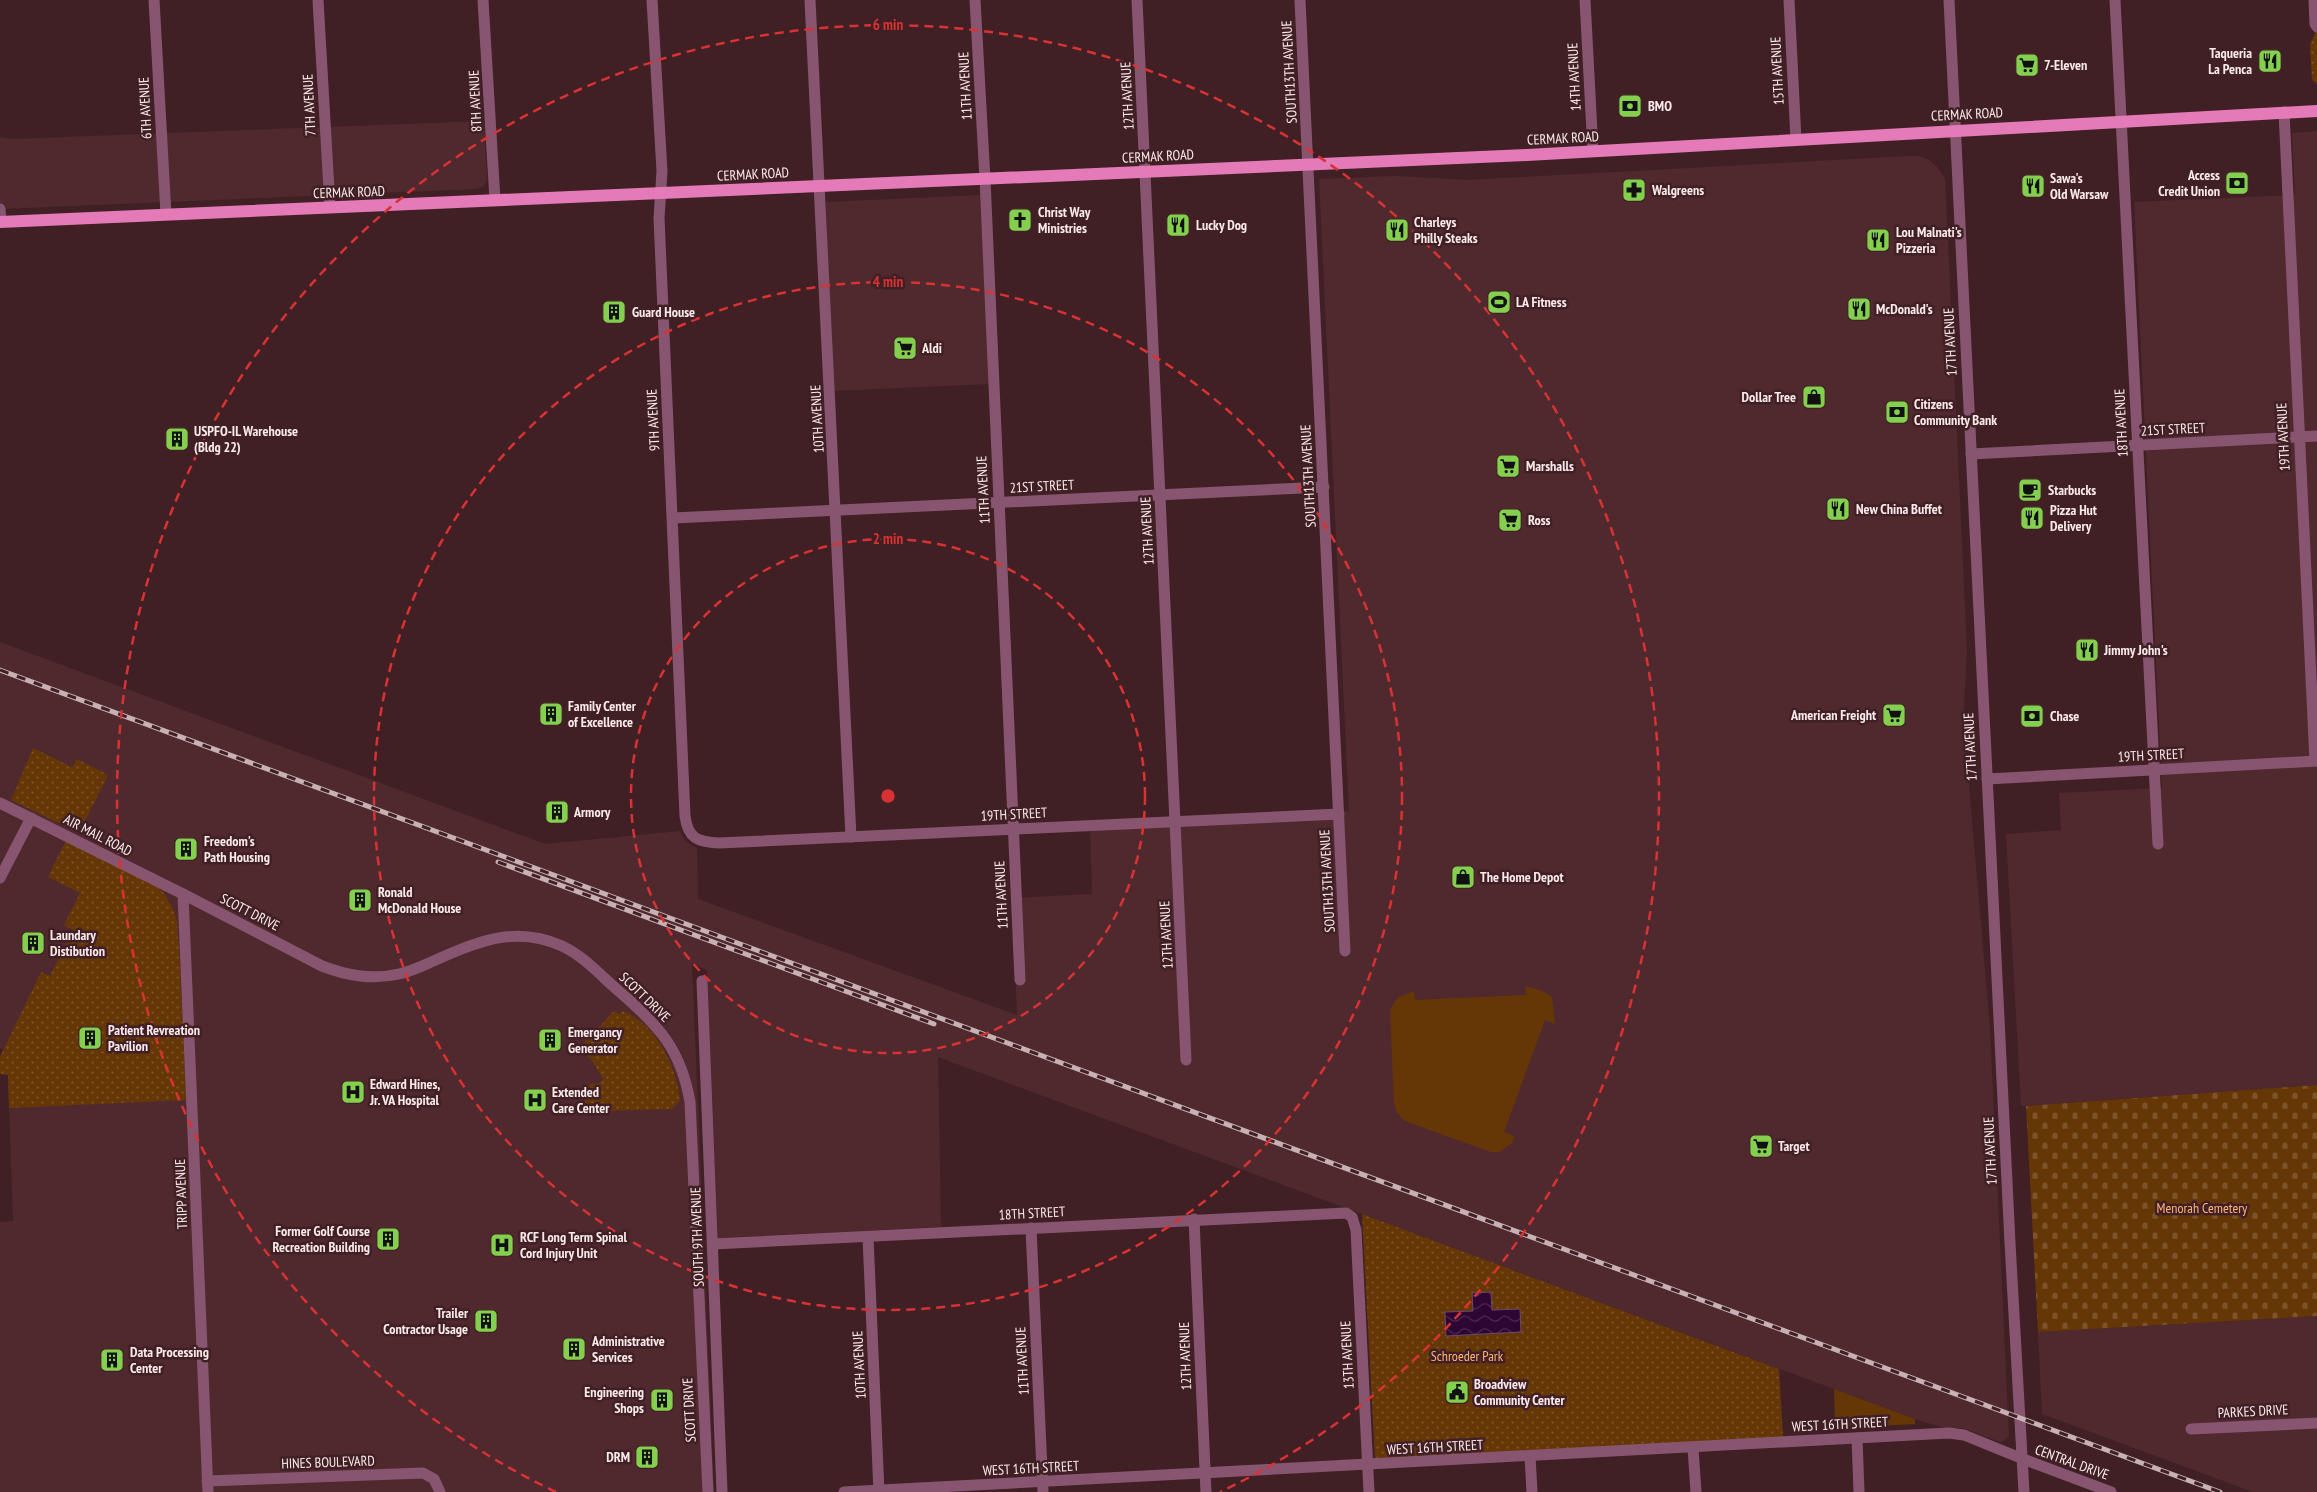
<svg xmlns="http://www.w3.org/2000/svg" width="2317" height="1492" font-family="'PT Sans Narrow',sans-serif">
  <defs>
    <pattern id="cemetery-stones" width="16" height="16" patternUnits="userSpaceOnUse" patternTransform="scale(1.25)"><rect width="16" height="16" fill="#663706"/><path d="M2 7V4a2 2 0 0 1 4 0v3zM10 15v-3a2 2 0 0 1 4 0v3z" fill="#7d542a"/></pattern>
    <pattern id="park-dots" width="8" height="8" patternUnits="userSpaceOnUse" patternTransform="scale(1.25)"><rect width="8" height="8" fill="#663706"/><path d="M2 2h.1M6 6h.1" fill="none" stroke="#7d542a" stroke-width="1.8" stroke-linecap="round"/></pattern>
    <pattern id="water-waves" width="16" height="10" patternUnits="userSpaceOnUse" patternTransform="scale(1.25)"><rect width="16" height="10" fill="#2d0634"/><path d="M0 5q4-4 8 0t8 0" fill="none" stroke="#4c2a52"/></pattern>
  </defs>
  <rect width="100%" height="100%" fill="#402025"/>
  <g fill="#50292f">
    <path d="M484,121L487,180L484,186L476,189L0,209V137L12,139Z"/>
    <path d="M2317,131V1085L2021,1106L2006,834L2061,830L2059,793L2162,788L2134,202L2295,195L2292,133Z"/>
    <path d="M1908,156H1919L1929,160L1937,167L1945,178L1967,651L1964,706L1966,751L1990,1028L2009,1436L2004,1441L2000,1442L1963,1428H1944L1915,1419L938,1057L941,1227L718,1238L707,970L692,963L714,1492H0V1222L13,1221L8,1075L0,1074V1057L3,1050L0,1048V642L545,844L680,831L685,841L697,848L698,899L1017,1015L1012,898L1092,894L1090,822L1349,811L1319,179L1396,176L1468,180Z"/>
    <path d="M980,195L990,384L831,391L826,202Z"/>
    <path d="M2317,1316V1492H2253L2042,1414L2038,1332Z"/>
  </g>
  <g fill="#663706">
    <path d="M1525,986L1542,991L1552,997L1555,1024L1545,1020L1504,1132L1514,1136L1513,1142L1499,1152H1491L1405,1121L1397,1113L1394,1103L1390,1010L1397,998L1414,991L1415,1000L1526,995Z"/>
    <path d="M1834,1389L1915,1419V1424L1835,1428Z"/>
  </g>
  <path fill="url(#cemetery-stones)" d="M2317,1085V1316L2038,1332L2026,1106Z"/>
  <g fill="url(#park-dots)">
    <path d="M2317,28V84L2312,80L2310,45Z"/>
    <path d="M33,748L72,767L77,759L108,775L79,833L11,800Z"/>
    <path d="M66,840L152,883L164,893L173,909L177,922L180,967L186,1100L9,1108L8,1075L0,1074V1057L41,972L50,976L73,930L64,925L80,893L48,877Z"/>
    <path d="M614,1011L619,1014L623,1011C656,1024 677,1067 680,1100L672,1109L604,1111L603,1109L585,1115L584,1085L600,1083L603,1079L593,1062L580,1047Z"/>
    <path d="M1362,1214L1779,1369L1783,1438L1375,1458Z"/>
  </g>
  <path fill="url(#water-waves)" stroke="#6b4a6b" d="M1491,1292L1492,1310L1520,1309L1521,1332L1446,1336L1445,1312L1473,1311L1472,1293Z"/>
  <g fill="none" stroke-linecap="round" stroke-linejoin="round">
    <g stroke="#885571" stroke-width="11">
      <path d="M154,0L166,214"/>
      <path d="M318,0L330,207"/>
      <path d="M483,0L495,200"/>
      <path d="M652,0L662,171L659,218L685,816C688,839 698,842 719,843L1339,814"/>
      <path d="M810,0L851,837"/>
      <path d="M975,0L985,179L1020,980"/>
      <path d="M1137,0L1186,1060"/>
      <path d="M1300,0L1345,951"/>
      <path d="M1585,0L1593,151"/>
      <path d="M1789,0L1796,140"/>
      <path d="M1949,0L2010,1243L2024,1492"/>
      <path d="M2115,0L2158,844"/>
      <path d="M2314,0L2315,24L2317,27"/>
      <path d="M2284,112L2315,761"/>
      <path d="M0,209L1,222"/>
      <path d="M1971,454L2317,436"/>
      <path d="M673,518L1324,487"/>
      <path d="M1987,779L2317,761"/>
      <path d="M0,803L183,894L322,966C348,976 372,980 399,974C413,971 426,964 438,959C480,940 517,926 562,946C584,956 603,978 621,993C660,1027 681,1050 690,1102L708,1492"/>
      <path d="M0,878L31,818"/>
      <path d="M183,894L208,1492"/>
      <path d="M702,981L722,1492"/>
      <path d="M1194,1219L1206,1492"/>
      <path d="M1031,1228L1043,1492"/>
      <path d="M868,1237L879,1492"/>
      <path d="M713,1244L1346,1213L1352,1217L1356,1230L1369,1492"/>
      <path d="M2191,1429L2317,1423"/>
      <path d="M1857,1438L1859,1492"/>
      <path d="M1693,1448L1696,1492"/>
      <path d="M1530,1456L1532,1492"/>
      <path d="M207,1481L423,1473L434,1479L440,1492"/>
      <path d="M844,1492L1949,1433L1964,1435L2023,1459L2111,1492"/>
    </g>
    <path stroke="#e47ab7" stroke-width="12" d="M0,222L1527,155L2317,111"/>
    <g stroke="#c7b1b4" stroke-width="5">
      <g id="rail">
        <path d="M0,670L2220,1492"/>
        <path d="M498,862L934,1024"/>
      </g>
    </g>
    <use href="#rail" stroke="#402025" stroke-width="3" stroke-dasharray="9" stroke-linecap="butt"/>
  </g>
  <g fill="none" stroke="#d83232" stroke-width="2.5" stroke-dasharray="9 6">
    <circle cx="888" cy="796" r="257"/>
    <circle cx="888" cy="796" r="514"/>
    <path d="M556 1492A771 771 0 1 1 1220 1492"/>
  </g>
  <defs>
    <g id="restaurant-square" transform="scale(1.25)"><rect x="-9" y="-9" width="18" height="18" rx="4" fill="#84cf4d" stroke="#402025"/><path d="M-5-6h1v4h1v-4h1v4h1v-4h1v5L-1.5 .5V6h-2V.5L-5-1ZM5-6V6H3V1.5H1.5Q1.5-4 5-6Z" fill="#111"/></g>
    <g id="supermarket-square" transform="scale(1.25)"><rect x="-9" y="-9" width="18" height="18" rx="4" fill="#84cf4d" stroke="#402025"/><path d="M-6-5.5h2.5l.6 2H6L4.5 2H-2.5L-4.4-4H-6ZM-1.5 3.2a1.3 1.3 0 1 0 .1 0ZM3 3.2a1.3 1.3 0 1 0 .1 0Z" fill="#111"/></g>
    <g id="bank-square" transform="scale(1.25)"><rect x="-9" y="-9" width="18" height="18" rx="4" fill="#84cf4d" stroke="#402025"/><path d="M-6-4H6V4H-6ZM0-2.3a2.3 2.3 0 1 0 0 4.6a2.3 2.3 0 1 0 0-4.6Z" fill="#111"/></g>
    <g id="pharmacy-square" transform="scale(1.25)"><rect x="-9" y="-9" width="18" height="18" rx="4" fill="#84cf4d" stroke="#402025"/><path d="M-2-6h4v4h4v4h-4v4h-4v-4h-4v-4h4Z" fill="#111"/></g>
    <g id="church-square" transform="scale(1.25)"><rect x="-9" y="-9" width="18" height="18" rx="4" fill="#84cf4d" stroke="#402025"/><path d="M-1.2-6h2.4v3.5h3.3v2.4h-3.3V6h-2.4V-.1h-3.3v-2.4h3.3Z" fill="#111"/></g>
    <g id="stadium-square" transform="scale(1.25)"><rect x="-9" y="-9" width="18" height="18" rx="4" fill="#84cf4d" stroke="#402025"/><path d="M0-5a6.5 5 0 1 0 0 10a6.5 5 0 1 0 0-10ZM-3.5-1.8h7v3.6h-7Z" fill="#111"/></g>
    <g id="building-square" transform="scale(1.25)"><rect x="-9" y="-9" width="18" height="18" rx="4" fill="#84cf4d" stroke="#402025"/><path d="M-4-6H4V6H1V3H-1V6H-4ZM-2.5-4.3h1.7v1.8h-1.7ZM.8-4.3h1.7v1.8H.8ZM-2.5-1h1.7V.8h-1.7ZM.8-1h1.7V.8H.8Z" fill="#111"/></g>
    <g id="shop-square" transform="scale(1.25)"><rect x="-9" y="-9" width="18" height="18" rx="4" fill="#84cf4d" stroke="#402025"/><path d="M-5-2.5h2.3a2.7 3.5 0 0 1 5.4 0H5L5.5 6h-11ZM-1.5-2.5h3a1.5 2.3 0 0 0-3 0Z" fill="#111"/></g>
    <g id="cafe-square" transform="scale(1.25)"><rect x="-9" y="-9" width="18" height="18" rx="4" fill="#84cf4d" stroke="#402025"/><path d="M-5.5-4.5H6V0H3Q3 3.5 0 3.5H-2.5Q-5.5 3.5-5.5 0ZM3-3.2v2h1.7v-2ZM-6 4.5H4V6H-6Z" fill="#111"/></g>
    <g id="hospital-square" transform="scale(1.25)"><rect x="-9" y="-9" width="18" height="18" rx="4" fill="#84cf4d" stroke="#402025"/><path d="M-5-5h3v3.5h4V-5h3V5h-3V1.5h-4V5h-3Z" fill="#111"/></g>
    <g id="civic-square" transform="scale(1.25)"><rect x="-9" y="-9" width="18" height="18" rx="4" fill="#84cf4d" stroke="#402025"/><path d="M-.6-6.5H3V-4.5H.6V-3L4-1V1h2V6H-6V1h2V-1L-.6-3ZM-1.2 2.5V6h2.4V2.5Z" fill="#111"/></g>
  </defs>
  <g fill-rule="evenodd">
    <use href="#restaurant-square" x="2270" y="61"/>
    <use href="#supermarket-square" x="2027" y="65"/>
    <use href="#bank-square" x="1630" y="106"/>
    <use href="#bank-square" x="2237" y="183"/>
    <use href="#restaurant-square" x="2033" y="186"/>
    <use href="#pharmacy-square" x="1634" y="190"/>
    <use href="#church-square" x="1020" y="220"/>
    <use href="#restaurant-square" x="1178" y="225"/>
    <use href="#restaurant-square" x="1397" y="230"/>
    <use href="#restaurant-square" x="1878" y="240"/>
    <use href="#stadium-square" x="1499" y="302"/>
    <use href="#restaurant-square" x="1859" y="309"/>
    <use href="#building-square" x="614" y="312"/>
    <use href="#supermarket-square" x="905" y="348"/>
    <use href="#shop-square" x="1814" y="397"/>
    <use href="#bank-square" x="1897" y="412"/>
    <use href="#building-square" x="177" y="439"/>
    <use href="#supermarket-square" x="1508" y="466"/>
    <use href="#cafe-square" x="2030" y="490"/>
    <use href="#restaurant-square" x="1838" y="509"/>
    <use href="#restaurant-square" x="2032" y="518"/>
    <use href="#supermarket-square" x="1510" y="520"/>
    <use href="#restaurant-square" x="2087" y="650"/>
    <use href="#building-square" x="551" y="714"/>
    <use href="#supermarket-square" x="1894" y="715"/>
    <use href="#bank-square" x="2032" y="716"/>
    <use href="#building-square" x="557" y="812"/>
    <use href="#building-square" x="186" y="849"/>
    <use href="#shop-square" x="1463" y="877"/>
    <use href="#building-square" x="360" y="900"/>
    <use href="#building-square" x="33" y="943"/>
    <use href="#building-square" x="90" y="1038"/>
    <use href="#building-square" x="550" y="1040"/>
    <use href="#hospital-square" x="353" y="1092"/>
    <use href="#hospital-square" x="535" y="1100"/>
    <use href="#supermarket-square" x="1761" y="1146"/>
    <use href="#building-square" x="388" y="1239"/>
    <use href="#hospital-square" x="502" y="1245"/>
    <use href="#building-square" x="486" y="1321"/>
    <use href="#building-square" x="574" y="1349"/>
    <use href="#building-square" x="112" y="1360"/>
    <use href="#civic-square" x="1457" y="1392"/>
    <use href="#building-square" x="662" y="1400"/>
    <use href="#building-square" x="647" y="1457"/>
  </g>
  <g text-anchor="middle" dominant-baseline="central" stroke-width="5" stroke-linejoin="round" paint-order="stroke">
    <g font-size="14" font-weight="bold" fill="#fceaec" stroke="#402025" text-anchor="start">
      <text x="2252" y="53" text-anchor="end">Taqueria<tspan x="2252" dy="16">La Penca</tspan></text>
      <text x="2044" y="65">7-Eleven</text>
      <text x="1648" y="106">BMO</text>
      <text x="2220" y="175" text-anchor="end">Access<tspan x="2220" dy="16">Credit Union</tspan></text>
      <text x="2050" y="178">Sawa's<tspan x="2050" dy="16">Old Warsaw</tspan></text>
      <text x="1652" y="190">Walgreens</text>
      <text x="1038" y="212">Christ Way<tspan x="1038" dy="16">Ministries</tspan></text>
      <text x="1414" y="222">Charleys<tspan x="1414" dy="16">Philly Steaks</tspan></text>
      <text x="1196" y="225">Lucky Dog</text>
      <text x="1896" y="232">Lou Malnati's<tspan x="1896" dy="16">Pizzeria</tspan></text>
      <text x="1516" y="302">LA Fitness</text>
      <text x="1876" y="309">McDonald's</text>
      <text x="632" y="312">Guard House</text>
      <text x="922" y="348">Aldi</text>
      <text x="1796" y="397" text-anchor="end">Dollar Tree</text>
      <text x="1914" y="404">Citizens<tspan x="1914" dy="16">Community Bank</tspan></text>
      <text x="194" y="431">USPFO-IL Warehouse<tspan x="194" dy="16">(Bldg 22)</tspan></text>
      <text x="1526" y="466">Marshalls</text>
      <text x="2048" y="490">Starbucks</text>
      <text x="1856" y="509">New China Buffet</text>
      <text x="2050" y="510">Pizza Hut<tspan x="2050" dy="16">Delivery</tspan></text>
      <text x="1528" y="520">Ross</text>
      <text x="2104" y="650">Jimmy John's</text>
      <text x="568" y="706">Family Center<tspan x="568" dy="16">of Excellence</tspan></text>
      <text x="1876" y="715" text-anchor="end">American Freight</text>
      <text x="2050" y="716">Chase</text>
      <text x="574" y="812">Armory</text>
      <text x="204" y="841">Freedom's<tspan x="204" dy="16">Path Housing</tspan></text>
      <text x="1480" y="877">The Home Depot</text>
      <text x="378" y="892">Ronald<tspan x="378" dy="16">McDonald House</tspan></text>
      <text x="50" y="935">Laundary<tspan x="50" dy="16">Distibution</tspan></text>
      <text x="108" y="1030">Patient Revreation<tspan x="108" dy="16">Pavilion</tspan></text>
      <text x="568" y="1032">Emergancy<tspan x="568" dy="16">Generator</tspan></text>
      <text x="370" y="1084">Edward Hines,<tspan x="370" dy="16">Jr. VA Hospital</tspan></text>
      <text x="552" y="1092">Extended<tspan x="552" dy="16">Care Center</tspan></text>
      <text x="1778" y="1146">Target</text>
      <text x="370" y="1231" text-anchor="end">Former Golf Course<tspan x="370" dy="16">Recreation Building</tspan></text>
      <text x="520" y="1237">RCF Long Term Spinal<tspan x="520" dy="16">Cord Injury Unit</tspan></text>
      <text x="468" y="1313" text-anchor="end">Trailer<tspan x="468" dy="16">Contractor Usage</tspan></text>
      <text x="592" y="1341">Administrative<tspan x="592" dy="16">Services</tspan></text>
      <text x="130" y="1352">Data Processing<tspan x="130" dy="16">Center</tspan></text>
      <text x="1474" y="1384">Broadview<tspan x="1474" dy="16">Community Center</tspan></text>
      <text x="644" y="1392" text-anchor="end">Engineering<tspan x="644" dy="16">Shops</tspan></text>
      <text x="630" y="1457" text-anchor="end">DRM</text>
    </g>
    <g font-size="14" fill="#fceaec" stroke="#402025">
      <text transform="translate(1777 71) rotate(-93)">15TH AVENUE</text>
      <text transform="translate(1289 72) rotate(-93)">SOUTH13TH AVENUE</text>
      <text transform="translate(1574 77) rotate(-93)">14TH AVENUE</text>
      <text transform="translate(965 86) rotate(-93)">11TH AVENUE</text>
      <text transform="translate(1127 96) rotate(-93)">12TH AVENUE</text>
      <text transform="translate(475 101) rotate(-93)">8TH AVENUE</text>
      <text transform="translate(309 105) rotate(-93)">7TH AVENUE</text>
      <text transform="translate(145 108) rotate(-93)">6TH AVENUE</text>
      <text transform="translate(1967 114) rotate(-3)">CERMAK ROAD</text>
      <text transform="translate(1563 138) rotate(-3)">CERMAK ROAD</text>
      <text transform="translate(1158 156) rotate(-3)">CERMAK ROAD</text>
      <text transform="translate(753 174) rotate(-3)">CERMAK ROAD</text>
      <text transform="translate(349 192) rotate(-2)">CERMAK ROAD</text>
      <text transform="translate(1950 342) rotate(-93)">17TH AVENUE</text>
      <text transform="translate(817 419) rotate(-93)">10TH AVENUE</text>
      <text transform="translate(653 420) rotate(-93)">9TH AVENUE</text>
      <text transform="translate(2121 423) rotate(-93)">18TH AVENUE</text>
      <text transform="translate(2173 429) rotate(-3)">21ST STREET</text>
      <text transform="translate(2283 437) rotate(-93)">19TH AVENUE</text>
      <text transform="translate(1308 476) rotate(-93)">SOUTH13TH AVENUE</text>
      <text transform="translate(1042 486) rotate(-3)">21ST STREET</text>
      <text transform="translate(983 490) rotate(-93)">11TH AVENUE</text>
      <text transform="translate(1147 531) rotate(-93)">12TH AVENUE</text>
      <text transform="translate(1970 747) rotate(-93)">17TH AVENUE</text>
      <text transform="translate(2151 755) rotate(-3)">19TH STREET</text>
      <text transform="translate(1014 814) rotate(-3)">19TH STREET</text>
      <text transform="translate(98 835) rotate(27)">AIR MAIL ROAD</text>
      <text transform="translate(1327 881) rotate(-93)">SOUTH13TH AVENUE</text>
      <text transform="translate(1001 895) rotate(-93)">11TH AVENUE</text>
      <text transform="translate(250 912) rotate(27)">SCOTT DRIVE</text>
      <text transform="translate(1166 935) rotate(-93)">12TH AVENUE</text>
      <text transform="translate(645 997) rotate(44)">SCOTT DRIVE</text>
      <text transform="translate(1990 1151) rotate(-93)">17TH AVENUE</text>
      <text transform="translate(181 1194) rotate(-92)">TRIPP AVENUE</text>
      <text transform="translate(1032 1213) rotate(-3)">18TH STREET</text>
      <text transform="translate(697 1237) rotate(-92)">SOUTH 9TH AVENUE</text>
      <text transform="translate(1347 1355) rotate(-93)">13TH AVENUE</text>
      <text transform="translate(1185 1356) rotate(-92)">12TH AVENUE</text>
      <text transform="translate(1022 1361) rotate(-93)">11TH AVENUE</text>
      <text transform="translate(859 1365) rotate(-93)">10TH AVENUE</text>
      <text transform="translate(689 1410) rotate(-93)">SCOTT DRIVE</text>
      <text transform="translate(2253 1411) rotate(-3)">PARKES DRIVE</text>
      <text transform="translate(1840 1424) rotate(-3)">WEST 16TH STREET</text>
      <text transform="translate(1435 1447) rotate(-3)">WEST 16TH STREET</text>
      <text transform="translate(328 1462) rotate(-2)">HINES BOULEVARD</text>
      <text transform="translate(2072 1462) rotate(20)">CENTRAL DRIVE</text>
      <text transform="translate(1031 1468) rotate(-3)">WEST 16TH STREET</text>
    </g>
    <g font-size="14" fill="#feb477" stroke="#402025">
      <text x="2202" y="1208">Menorah Cemetery</text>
      <text x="1467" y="1356">Schroeder Park</text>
    </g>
  </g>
  <circle cx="888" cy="796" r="8" fill="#d83232" stroke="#402025" stroke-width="2.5"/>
  <g font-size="15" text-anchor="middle" font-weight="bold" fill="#d83232" stroke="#402025" stroke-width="5" stroke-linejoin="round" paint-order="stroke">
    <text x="888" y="30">6 min</text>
    <text x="888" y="287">4 min</text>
    <text x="888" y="544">2 min</text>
  </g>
</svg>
